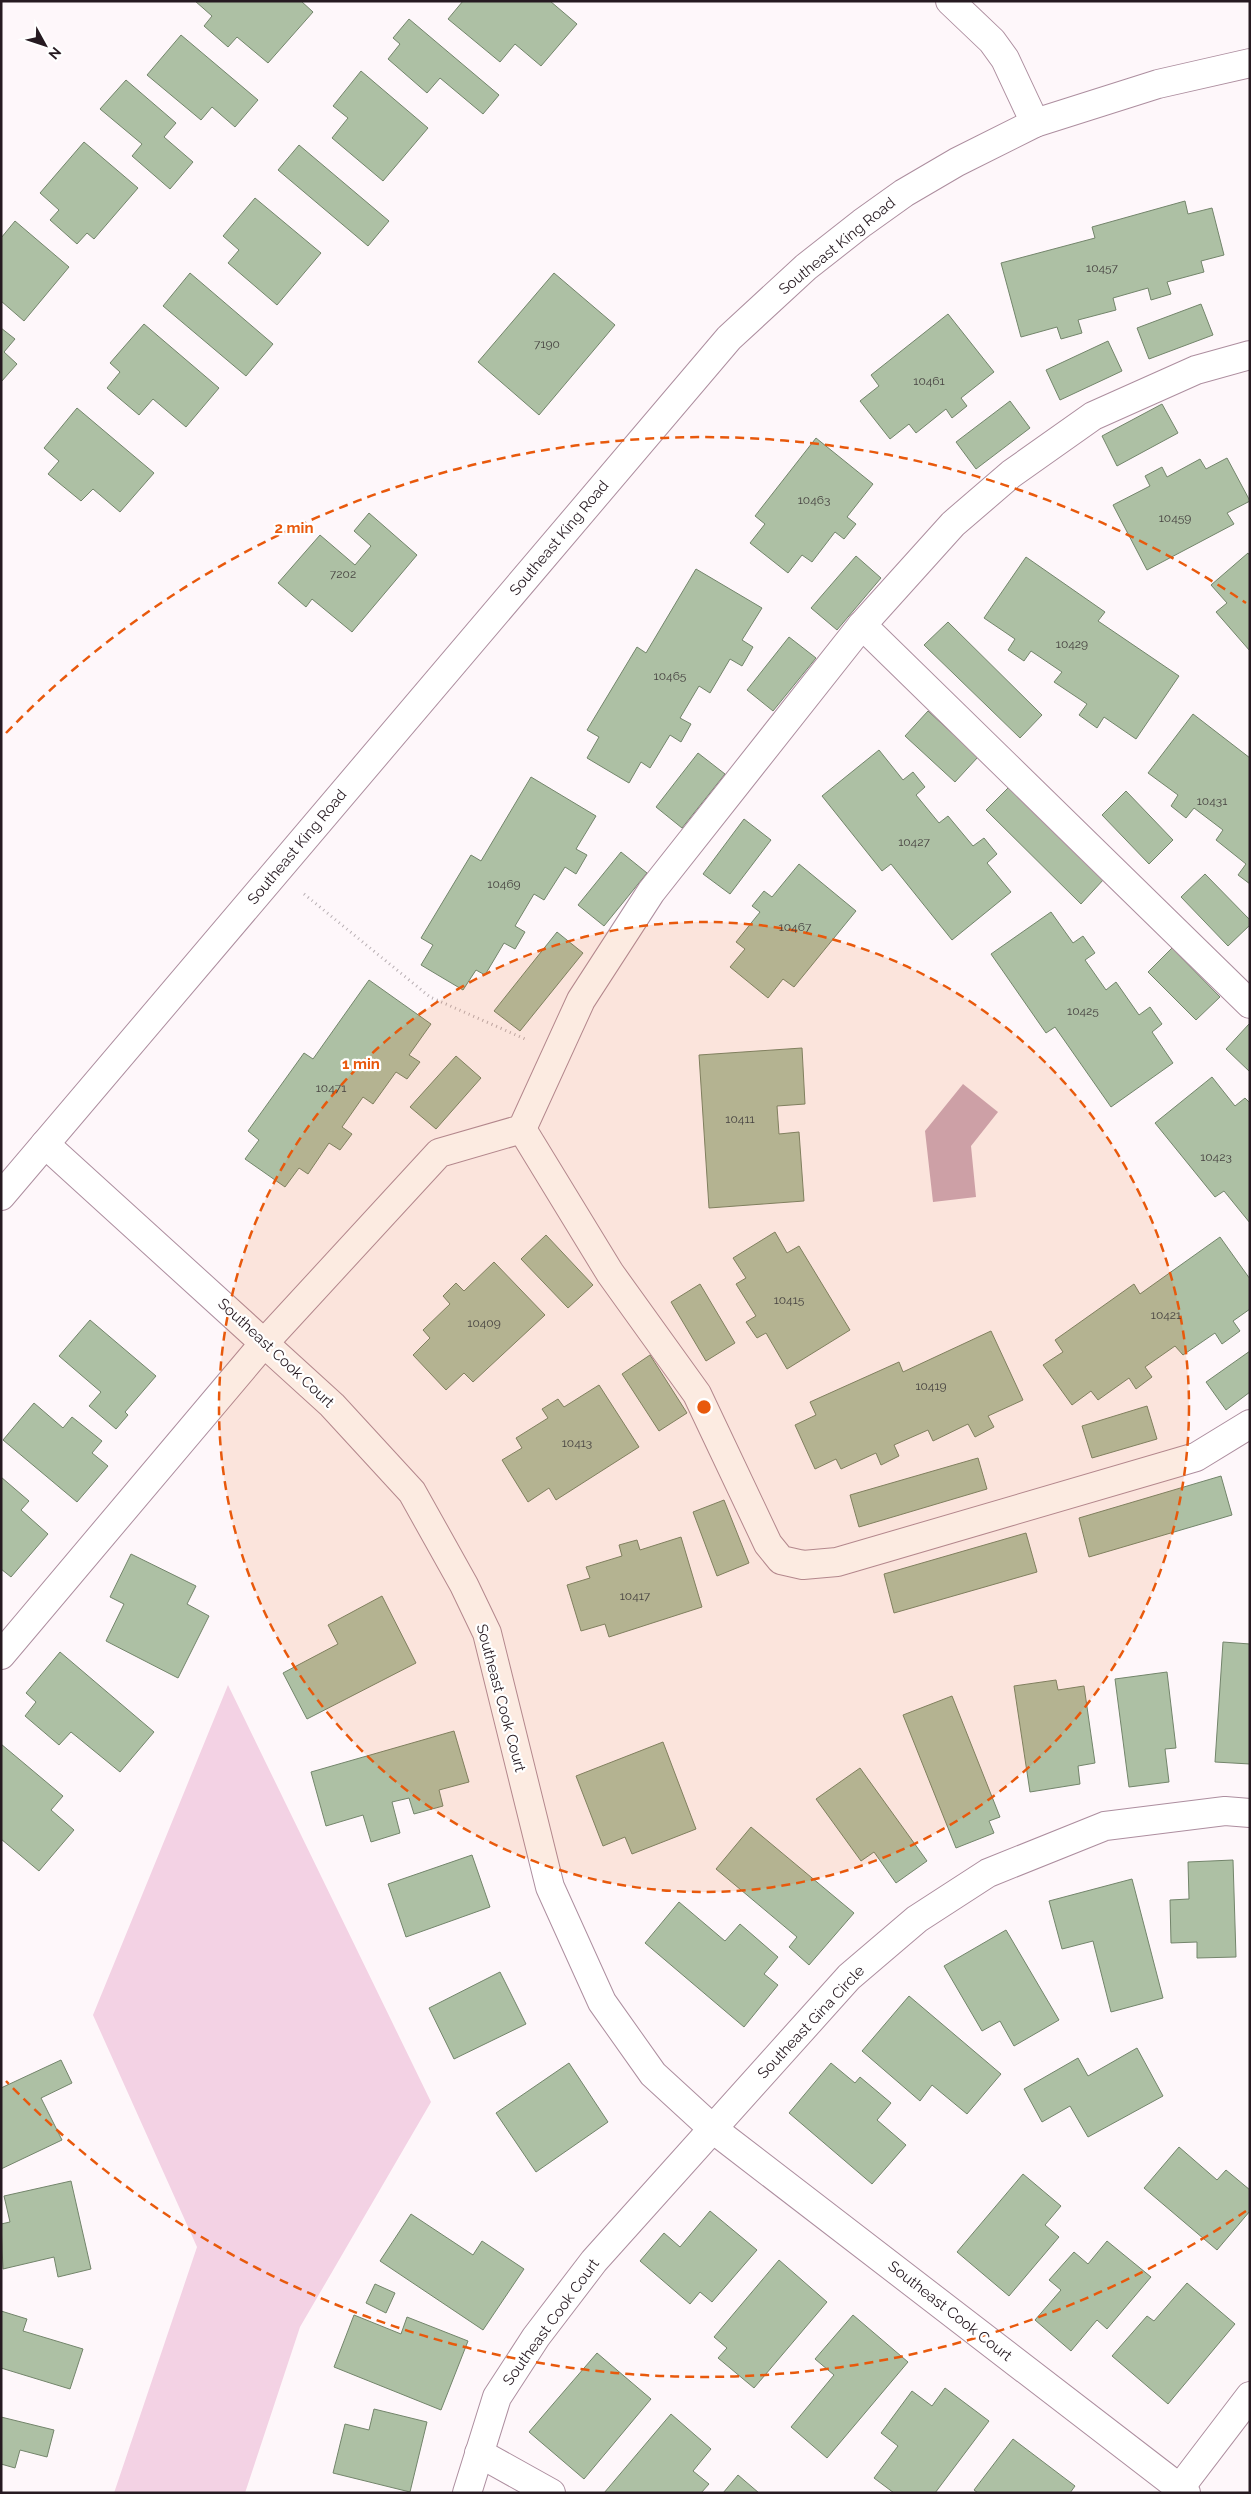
<svg xmlns="http://www.w3.org/2000/svg" width="1251" height="2494" font-family="Raleway,sans-serif">
  <rect width="100%" height="100%" fill="#fef7fa"/>
  <path fill="#f3d2e4" d="M228,1685L431,2102L300,2327L245,2493H114L197,2247L93,2015Z"/>
  <path fill="#caaabc" d="M963,1084L998,1112L971,1146L976,1197L933,1202L925,1131Z"/>
  <g fill="#adc0a4" stroke="#73856b">
    <path d="M195,1H301L313,12L268,63L237,37L228,47L204,26L212,16Z"/>
    <path d="M463,1H550L577,24L541,66L515,44L500,62L448,19Z"/>
    <path d="M409,19L499,95L483,114L440,78L427,93L388,59L400,44L393,38Z"/>
    <path d="M181,35L258,100L235,127L212,107L201,120L147,75Z"/>
    <path d="M361,71L428,128L383,181L332,138L348,118L333,106Z"/>
    <path d="M126,80L176,123L164,137L193,162L170,189L132,156L142,144L100,109Z"/>
    <path d="M84,142L138,188L94,239L87,233L77,244L50,220L59,210L40,193Z"/>
    <path d="M299,145L389,221L368,246L278,170Z"/>
    <path d="M255,198L321,253L277,305L228,263L239,250L223,236Z"/>
    <path d="M1185,201L1188,214L1212,208L1224,255L1201,261L1204,272L1167,282L1171,294L1151,300L1148,288L1113,298L1116,310L1078,320L1082,333L1061,339L1057,327L1021,337L1001,263L1095,238L1092,227Z"/>
    <path d="M15,221L69,267L24,321L1,301V238Z"/>
    <path d="M190,273L273,344L246,376L163,306Z"/>
    <path d="M554,273L615,325L539,415L478,362Z"/>
    <path d="M1201,304L1213,335L1149,359L1137,328Z"/>
    <path d="M948,314L994,372L961,398L967,406L952,418L946,409L916,433L909,424L890,439L860,401L879,386L871,375Z"/>
    <path d="M144,324L219,388L186,427L153,399L139,415L107,388L120,372L110,363Z"/>
    <path d="M1,328L15,339L4,352L17,364L1,382Z"/>
    <path d="M1108,341L1122,371L1060,400L1046,370Z"/>
    <path d="M1010,401L1030,428L976,469L956,442Z"/>
    <path d="M1162,404L1178,433L1117,466L1102,436Z"/>
    <path d="M77,408L154,473L120,512L93,489L81,501L48,474L59,461L44,448Z"/>
    <path d="M816,438L873,484L847,517L856,524L844,539L835,532L812,562L802,555L788,573L750,543L765,524L755,516Z"/>
    <path d="M1227,458L1250,501L1227,513L1234,524L1147,570L1113,505L1150,486L1145,476L1162,467L1167,477L1200,459L1206,469Z"/>
    <path d="M369,513L417,555L352,632L312,599L306,607L278,583L320,535L355,565L371,546L354,531Z"/>
    <path d="M1248,553L1250,556V651L1216,612L1227,603L1211,585Z"/>
    <path d="M856,556L881,578L837,630L811,608Z"/>
    <path d="M1026,557L1105,612L1098,621L1179,676L1136,739L1104,717L1097,728L1079,715L1087,704L1054,682L1062,672L1031,651L1024,661L1008,650L1015,639L984,618Z"/>
    <path d="M696,569L762,608L742,640L753,647L742,666L730,659L710,693L699,686L680,718L691,724L681,742L670,735L650,768L641,762L629,783L587,758L599,737L587,730L637,647L646,653Z"/>
    <path d="M948,622L1042,715L1020,738L924,645Z"/>
    <path d="M789,637L816,658L773,711L747,690Z"/>
    <path d="M928,711L978,757L955,782L905,736Z"/>
    <path d="M1193,714L1250,758V884L1238,875L1246,864L1216,840L1223,830L1194,808L1186,818L1171,806L1178,795L1148,773Z"/>
    <path d="M879,750L903,780L913,772L925,787L916,795L939,823L948,816L973,846L984,838L997,854L987,863L1011,892L952,940L891,864L882,871L822,796Z"/>
    <path d="M698,753L725,774L682,828L656,807Z"/>
    <path d="M531,777L596,816L576,849L587,855L576,874L565,867L544,900L534,894L515,926L525,932L515,949L504,943L485,975L476,970L463,990L421,965L433,945L421,938L471,855L481,861Z"/>
    <path d="M1009,787L1104,879L1081,904L986,810Z"/>
    <path d="M1126,791L1173,840L1149,864L1102,815Z"/>
    <path d="M744,819L771,840L730,894L703,874Z"/>
    <path d="M621,852L647,873L604,926L578,905Z"/>
    <path d="M799,864L856,911L794,987L783,979L768,998L730,967L745,949L736,942L760,912L752,906L764,891L772,897Z"/>
    <path d="M1205,874L1250,920V925L1228,946L1181,897Z"/>
    <path d="M1051,912L1073,943L1083,936L1095,953L1085,960L1106,990L1116,982L1139,1015L1150,1007L1162,1024L1152,1032L1173,1063L1111,1107L1055,1027L1046,1033L991,954Z"/>
    <path d="M557,932L583,953L520,1031L494,1011Z"/>
    <path d="M1172,948L1220,997L1196,1020L1148,972Z"/>
    <path d="M369,980L431,1024L409,1055L420,1062L407,1079L396,1072L373,1104L363,1097L342,1127L352,1134L340,1150L329,1143L308,1174L299,1168L285,1187L245,1159L259,1140L248,1131L304,1053L313,1059Z"/>
    <path d="M1249,1024L1250,1025V1072L1226,1049Z"/>
    <path d="M802,1048L805,1104L777,1106L779,1134L799,1132L804,1201L709,1208L699,1055Z"/>
    <path d="M456,1056L481,1078L436,1129L410,1107Z"/>
    <path d="M1212,1077L1235,1106L1245,1098L1250,1103V1223L1224,1191L1215,1197L1155,1123Z"/>
    <path d="M775,1232L787,1253L799,1246L850,1330L787,1369L766,1333L757,1338L746,1322L756,1316L736,1284L746,1278L733,1258Z"/>
    <path d="M546,1235L593,1285L568,1308L521,1259Z"/>
    <path d="M1220,1237L1250,1279V1309L1233,1321L1240,1331L1222,1344L1215,1333L1183,1355L1175,1346L1145,1367L1152,1377L1136,1389L1129,1378L1098,1400L1091,1391L1072,1405L1043,1365L1063,1352L1055,1340L1134,1284L1140,1294Z"/>
    <path d="M494,1262L545,1315L473,1382L464,1373L446,1390L413,1355L430,1338L423,1330L450,1304L443,1296L456,1283L464,1291Z"/>
    <path d="M700,1284L735,1343L706,1361L671,1302Z"/>
    <path d="M90,1320L156,1376L125,1412L128,1415L116,1429L89,1406L101,1392L59,1356Z"/>
    <path d="M991,1331L1023,1400L988,1416L994,1427L975,1437L968,1424L933,1441L928,1430L894,1445L899,1456L881,1465L876,1453L841,1469L836,1459L815,1469L795,1425L816,1415L810,1402L899,1362L903,1372Z"/>
    <path d="M1250,1351V1392L1226,1410L1206,1382Z"/>
    <path d="M650,1355L687,1413L659,1431L622,1374Z"/>
    <path d="M599,1385L639,1447L556,1500L549,1488L528,1502L502,1460L522,1448L516,1438L548,1418L542,1409L558,1399L564,1407Z"/>
    <path d="M34,1403L63,1428L72,1417L102,1441L92,1453L108,1466L77,1502L3,1440Z"/>
    <path d="M1147,1406L1157,1439L1092,1458L1082,1426Z"/>
    <path d="M978,1458L987,1489L859,1527L850,1495Z"/>
    <path d="M1221,1476L1232,1515L1089,1557L1079,1518Z"/>
    <path d="M1,1477L29,1501L21,1510L48,1534L11,1577L1,1569Z"/>
    <path d="M724,1500L749,1563L717,1576L693,1512Z"/>
    <path d="M1026,1533L1037,1572L894,1613L884,1574Z"/>
    <path d="M681,1537L702,1607L609,1637L605,1624L581,1631L567,1585L590,1578L586,1567L622,1556L619,1545L637,1540L640,1550Z"/>
    <path d="M131,1554L196,1586L187,1604L209,1616L178,1678L106,1641L124,1604L110,1597Z"/>
    <path d="M382,1596L416,1663L307,1719L283,1673L338,1644L328,1625Z"/>
    <path d="M1223,1642L1250,1644V1764L1215,1762Z"/>
    <path d="M60,1652L154,1732L120,1772L71,1732L59,1745L25,1716L36,1702L26,1693Z"/>
    <path d="M1167,1672L1176,1748L1165,1749L1169,1782L1129,1787L1115,1679Z"/>
    <path d="M1056,1680L1058,1690L1084,1686L1095,1763L1078,1766L1080,1784L1030,1792L1014,1686Z"/>
    <path d="M952,1696L1000,1817L989,1821L994,1833L956,1848L903,1715Z"/>
    <path d="M454,1731L469,1782L439,1790L443,1806L414,1814L409,1798L392,1802L400,1833L371,1842L363,1815L326,1826L311,1772Z"/>
    <path d="M663,1742L696,1829L632,1854L625,1837L603,1846L576,1776Z"/>
    <path d="M1,1744L63,1796L51,1810L74,1830L39,1871L1,1839Z"/>
    <path d="M860,1768L927,1861L896,1883L874,1852L861,1861L816,1799Z"/>
    <path d="M751,1827L854,1913L809,1965L789,1947L797,1937L716,1869Z"/>
    <path d="M472,1855L490,1907L406,1937L388,1884Z"/>
    <path d="M1233,1860L1236,1957L1197,1958V1942L1171,1943L1170,1900L1189,1899L1188,1862Z"/>
    <path d="M1132,1879L1163,1998L1111,2012L1093,1941L1062,1949L1049,1901Z"/>
    <path d="M679,1902L725,1941L740,1924L778,1957L764,1974L778,1985L744,2027L645,1943Z"/>
    <path d="M1006,1930L1059,2020L1014,2046L1000,2021L982,2031L944,1966Z"/>
    <path d="M500,1972L526,2024L454,2059L429,2008Z"/>
    <path d="M909,1996L1001,2074L967,2114L932,2085L920,2101L862,2051Z"/>
    <path d="M1137,2048L1163,2096L1088,2137L1070,2106L1042,2122L1024,2089L1078,2058L1088,2076Z"/>
    <path d="M61,2060L72,2083L41,2098L62,2140L1,2169V2088Z"/>
    <path d="M569,2063L608,2122L536,2172L496,2113Z"/>
    <path d="M831,2063L855,2083L860,2077L891,2103L877,2120L906,2145L872,2184L789,2113Z"/>
    <path d="M1179,2147L1217,2180L1226,2170L1250,2190V2211L1217,2250L1144,2188Z"/>
    <path d="M1023,2174L1061,2206L1045,2225L1059,2237L1009,2296L957,2252Z"/>
    <path d="M71,2181L91,2269L58,2277L54,2257L3,2269L1,2224L10,2222L4,2196Z"/>
    <path d="M710,2211L757,2250L712,2302L700,2292L690,2304L640,2261L664,2233L680,2247Z"/>
    <path d="M411,2214L473,2255L482,2241L524,2269L483,2330L380,2261Z"/>
    <path d="M1107,2241L1151,2277L1107,2329L1097,2320L1071,2351L1035,2320L1061,2290L1049,2280L1074,2252L1088,2264Z"/>
    <path d="M779,2260L827,2302L754,2388L718,2358L727,2348L714,2337Z"/>
    <path d="M1187,2283L1235,2324L1168,2404L1112,2356L1147,2316L1154,2321Z"/>
    <path d="M375,2284L395,2293L386,2313L366,2303Z"/>
    <path d="M1,2311L27,2319L23,2331L83,2349L70,2389L1,2368Z"/>
    <path d="M354,2315L401,2334L407,2317L468,2341L441,2410L334,2367Z"/>
    <path d="M853,2315L908,2362L827,2458L791,2427L834,2375L815,2359Z"/>
    <path d="M597,2353L651,2399L584,2479L529,2432Z"/>
    <path d="M945,2388L989,2421L935,2493H894L874,2478L898,2446L881,2433L912,2391L932,2406Z"/>
    <path d="M374,2409L427,2422L410,2492L333,2473L345,2424L369,2430Z"/>
    <path d="M671,2414L711,2449L693,2471L709,2484L701,2493H604Z"/>
    <path d="M1,2417L54,2430L47,2457L20,2450L15,2468L1,2464Z"/>
    <path d="M1013,2439L1075,2486L1070,2493H978L974,2490Z"/>
    <path d="M738,2475L759,2493H723Z"/>
  </g>
  <g fill="none" stroke-linecap="round" stroke-linejoin="round">
    <g stroke="#ad8e9f" stroke-width="30">
      <g id="minor">
        <path d="M950,1L992,41L1005,59L1035,123"/>
        <path d="M862,625L1250,1004"/>
        <path d="M522,1129L610,1273L697,1394L768,1544L781,1560L803,1565L837,1562L1196,1457L1250,1424"/>
        <path d="M45,1144L332,1405L412,1492L464,1585L487,1633L550,1887L602,2002L653,2074L713,2129L1186,2493"/>
        <path d="M1,1655L265,1342L439,1153L522,1129L581,1000L651,892L862,625L953,524L1011,474L1093,416L1196,370L1250,355"/>
        <path d="M479,2453L551,2493"/>
        <path d="M467,2493L497,2397L536,2337L594,2261L849,1977L917,1919L988,1873L1105,1826L1225,1811L1250,1813"/>
        <path d="M1176,2493L1250,2396"/>
      </g>
    </g>
    <g stroke="#ad8e9f" stroke-width="30">
      <path id="major" d="M1,1196L729,338L806,267L862,223L904,193L957,162L1035,123L1158,84L1250,63"/>
    </g>
    <path stroke="#b8afb3" stroke-width="3" stroke-dasharray="1 4" stroke-linecap="butt" d="M304,894L430,997L525,1039"/>
    <use href="#minor" stroke="#fff" stroke-width="28"/>
    <use href="#major" stroke="#fff" stroke-width="28"/>
  </g>
  <circle cx="704" cy="1407" r="485" fill="#e8590c" fill-opacity=".12"/>
  <g fill="none" stroke="#e8590c" stroke-width="2.5" stroke-dasharray="9 6">
    <circle cx="704" cy="1407" r="485"/>
    <path d="M1246 2211A970 970 0 0 1 6 2081M6 733A970 970 0 0 1 1246 603"/>
  </g>
  <g text-anchor="middle" dominant-baseline="central" stroke-width="4.5" stroke-linejoin="round" paint-order="stroke">
    <g font-size="12" fill="#484442">
      <text x="1102" y="268">10457</text>
      <text x="547" y="344">7190</text>
      <text x="929" y="381">10461</text>
      <text x="814" y="500">10463</text>
      <text x="1175" y="518">10459</text>
      <text x="343" y="574">7202</text>
      <text x="1072" y="644">10429</text>
      <text x="670" y="676">10465</text>
      <text x="1212" y="801">10431</text>
      <text x="914" y="842">10427</text>
      <text x="504" y="884">10469</text>
      <text x="795" y="927">10467</text>
      <text x="1083" y="1011">10425</text>
      <text x="331" y="1088">10471</text>
      <text x="740" y="1119">10411</text>
      <text x="1216" y="1157">10423</text>
      <text x="789" y="1300">10415</text>
      <text x="1166" y="1315">10421</text>
      <text x="484" y="1323">10409</text>
      <text x="931" y="1386">10419</text>
      <text x="577" y="1443">10413</text>
      <text x="635" y="1596">10417</text>
    </g>
    <g font-size="15" fill="#261a21" stroke="#fff">
      <text transform="translate(837 246) rotate(-39)">Southeast King Road</text>
      <text transform="translate(559 538) rotate(-50)">Southeast King Road</text>
      <text transform="translate(297 847) rotate(-50)">Southeast King Road</text>
      <text transform="translate(276 1353) rotate(43)">Southeast Cook Court</text>
      <text transform="translate(501 1698) rotate(75)">Southeast Cook Court</text>
      <text transform="translate(811 2022) rotate(-47)">Southeast Gina Circle</text>
      <text transform="translate(950 2311) rotate(38)">Southeast Cook Court</text>
      <text transform="translate(551 2322) rotate(-54)">Southeast Cook Court</text>
    </g>
  </g>
  <circle cx="704" cy="1407" r="8" fill="#e8590c" stroke="#fff" stroke-width="2.5"/>
  <g font-size="15" text-anchor="middle" font-weight="bold" fill="#e8590c" stroke="#fff" stroke-width="4.5" stroke-linejoin="round" paint-order="stroke">
    <text x="294" y="533">2 min</text>
    <text x="361" y="1069">1 min</text>
  </g>
  <rect width="1251" height="2494" fill="none" stroke="#261a21" stroke-width="5"/>
  <g transform="translate(45 45) rotate(130)" stroke="#ffffff" stroke-width="4" paint-order="stroke">
  <path d="M0-4L9 19L0 12L-9 19Z" fill="#261a21"/>
  <text y="-8" font-size="14" font-weight="bold" text-anchor="middle" fill="#261a21">N</text>
  </g>
</svg>
